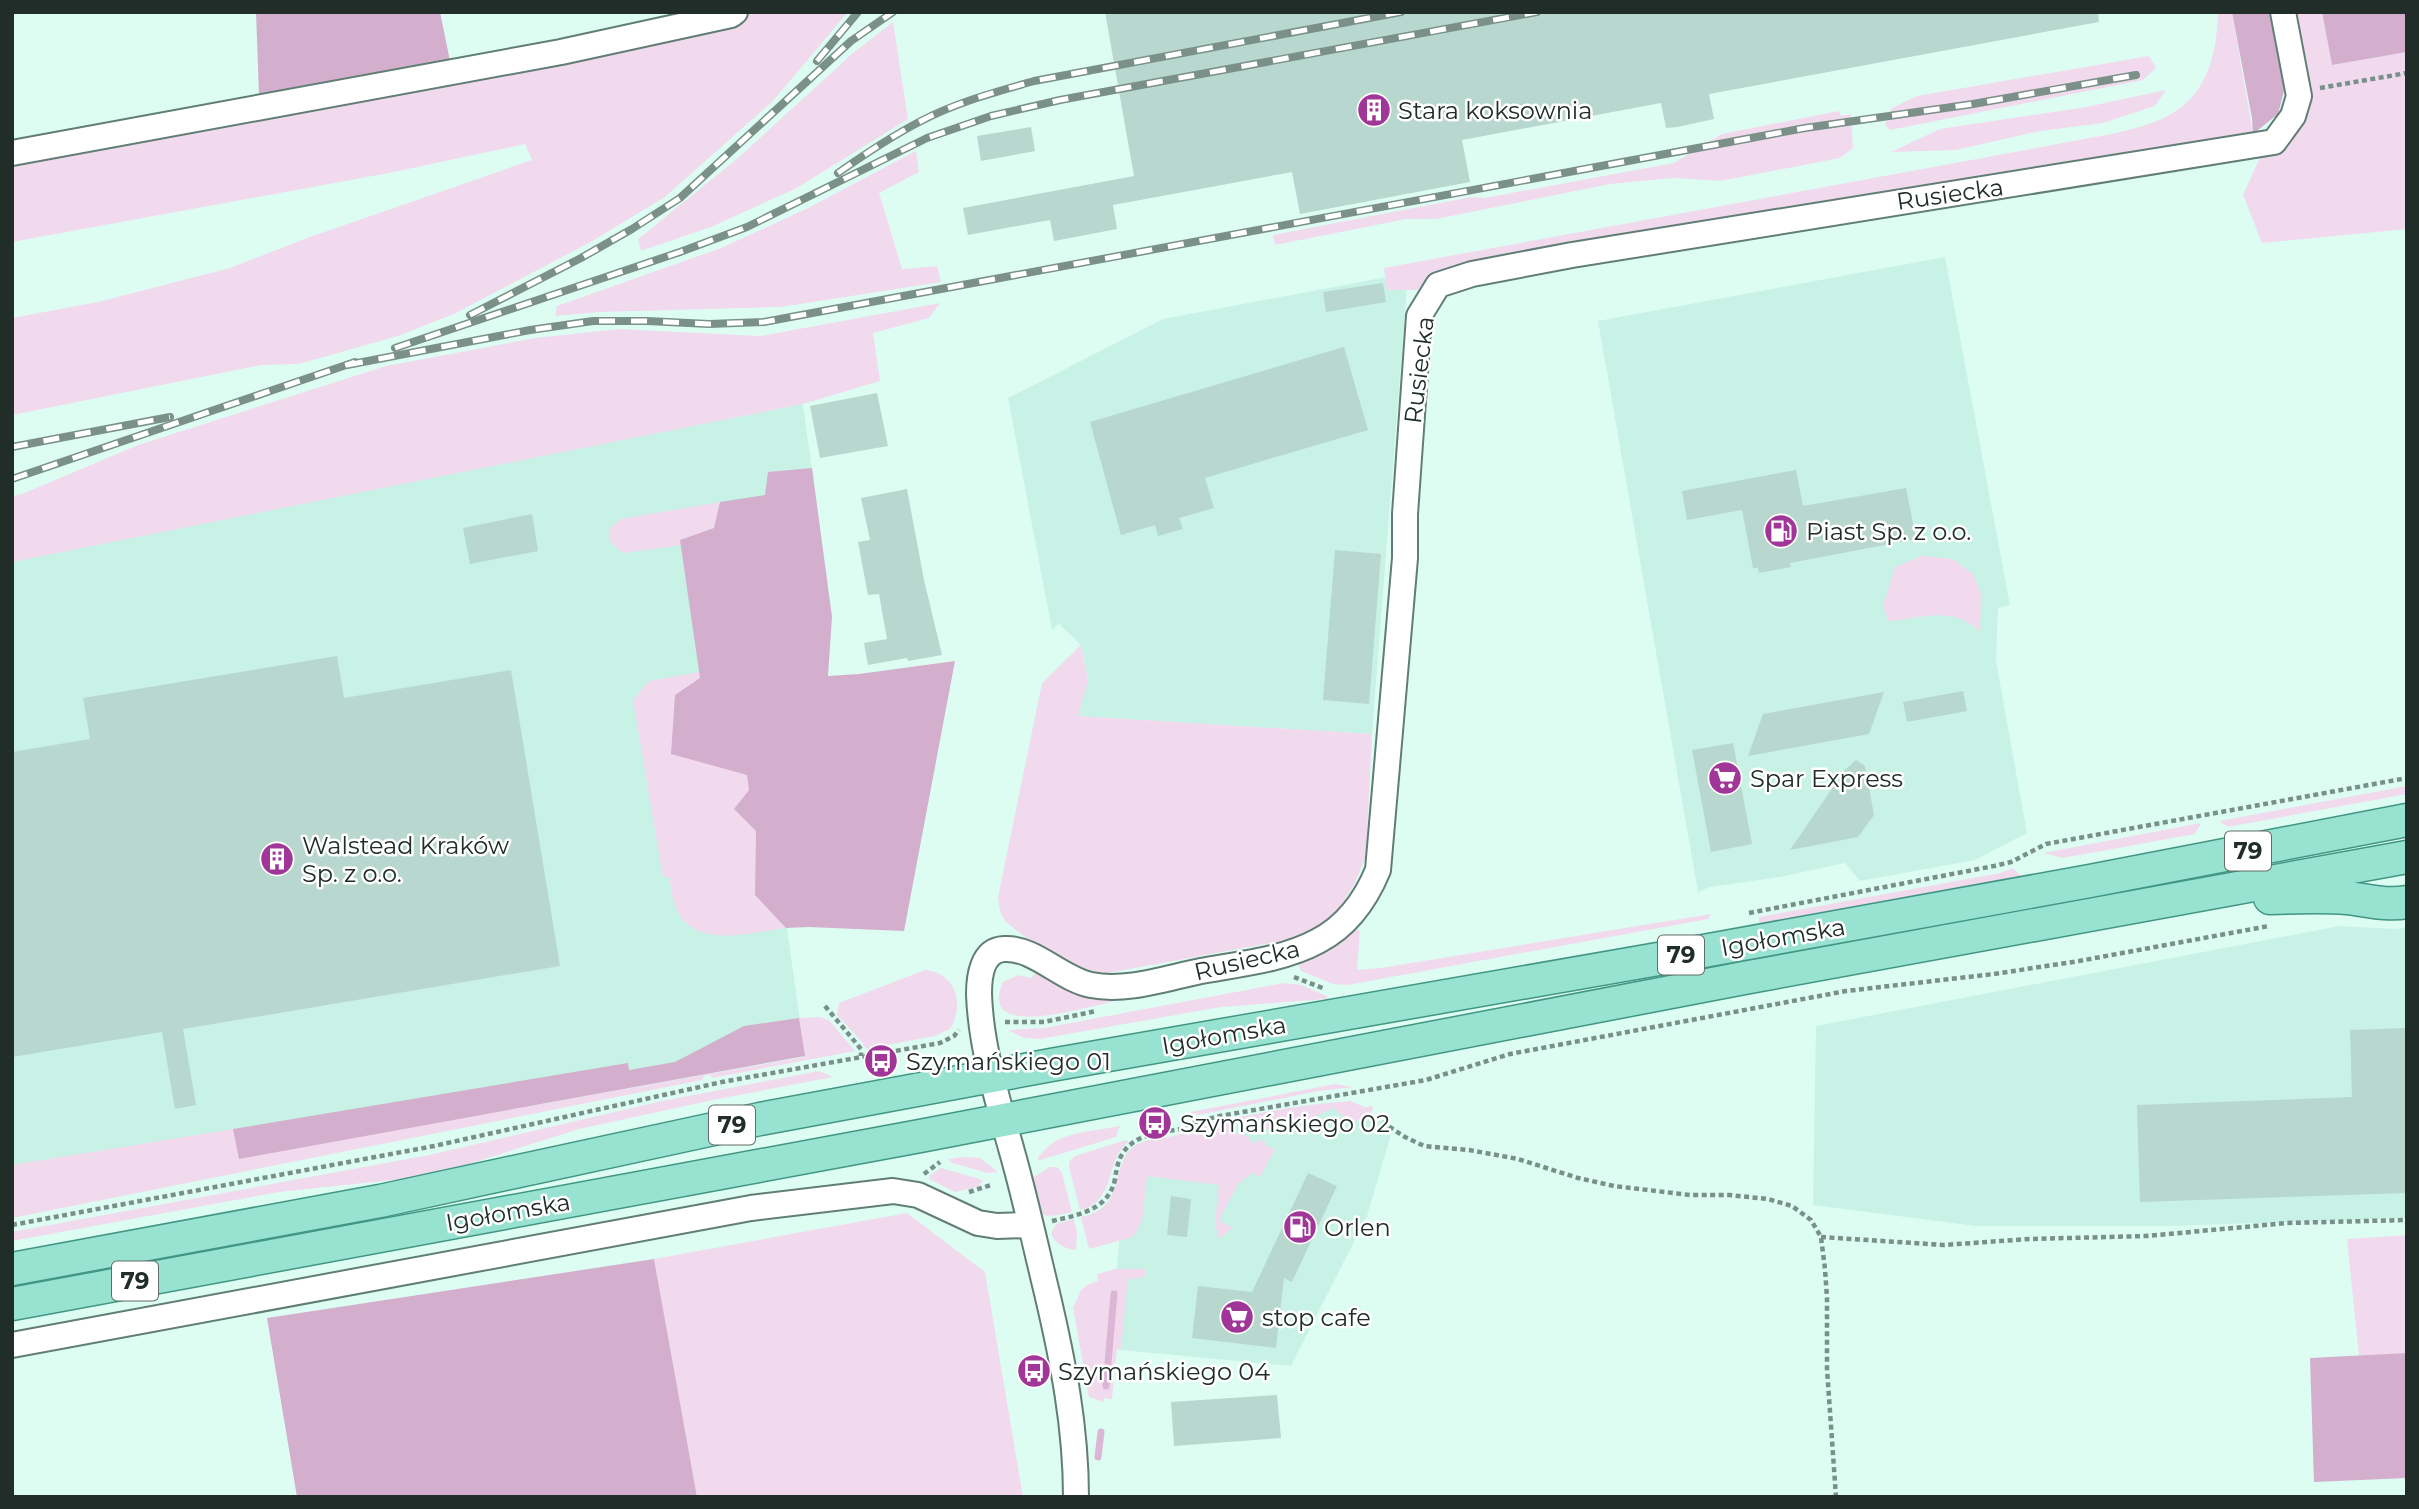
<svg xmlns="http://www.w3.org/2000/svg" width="2419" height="1509" font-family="Montserrat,sans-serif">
  <rect width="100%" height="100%" fill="#ddfdf3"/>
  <g fill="#c9f2e6">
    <path d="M1945,257L2010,605L1998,608L1996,661L2027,833L1975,860L1860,881L1845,863L1780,877L1710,887L1698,892L1598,321Z"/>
    <path d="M1408,273L1372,734L1077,716L1088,681L1081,645L1059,624L1052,630L1008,398L1163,319Z"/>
    <path d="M803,404L832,617L787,928L805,1056L12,1199V559Z"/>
    <path d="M2339,926L2396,929L2407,927V1218L2167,1226H1976L1813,1205L1816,1026Z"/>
    <path d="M1353,1103L1393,1128L1367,1216L1291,1366L1110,1349L1126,1160L1234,1119Z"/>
  </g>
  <g fill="#f2daee">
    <path d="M747,12H848L772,102L665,197L589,243L454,314L398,336L299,364L261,365L12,415V318L98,302L230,268L307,238L532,160L525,144L389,173L12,242V160Z"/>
    <path d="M2218,12H2232L2253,134L1440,278L1416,290H1387L1384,268L2058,144C2149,126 2215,126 2218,12Z"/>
    <path d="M2290,12H2322L2332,65L2407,52V229L2262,243L2243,195L2261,155L2286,136Z"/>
    <path d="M893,22L908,119L797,188L711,227L641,251L638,239L738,158L854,52Z"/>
    <path d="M2149,56L2156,68L2143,80L1890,130L1885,125L1892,108L1917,96Z"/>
    <path d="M2166,90L2155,106L2103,123L2040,131L1956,150L1891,152L1940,129L2086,107Z"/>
    <path d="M1839,111L1841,116L1851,114L1853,148L1840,158L1720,181L1673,178L1610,184L1436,219H1406L1275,245L1273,235L1471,197L1484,198L1674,163L1722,134Z"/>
    <path d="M916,151L919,172L879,193L902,269L937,266L941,282L781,307L600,312L555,316L557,306L721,248L808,208Z"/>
    <path d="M940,303L929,318L873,333L880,381L803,404L12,562V496L22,494L138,445L386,366L535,338L618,329L760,336Z"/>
    <path d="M720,502L714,528L680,540L681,545L623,553L609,541L610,528L621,519Z"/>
    <path d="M1922,556L1953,559L1974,575L1981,594L1980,632C1955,606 1922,617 1889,622L1883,606L1895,567Z"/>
    <path d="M1081,645L1088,681L1078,716L1372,734L1366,856L1354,885L1339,908L1318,926L1287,940L1108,973C1075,971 1031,943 1006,922L1000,912L998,897L1042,683Z"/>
    <path d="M699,672L700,678L747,775L756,831L755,895L786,928C754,932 700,949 679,914C673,903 671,889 669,877H663L633,700L649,681Z"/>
    <path d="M2407,786V794L2228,827L2219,821Z"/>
    <path d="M2201,823L2195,834L2063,858L2043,853Z"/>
    <path d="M2013,868L2022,877L2021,878L1759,925V917L2000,873Z"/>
    <path d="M1711,914L1708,919L1348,985L1333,984L1301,971L1298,963L1329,950L1355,928L1360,931L1357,970L1381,968Z"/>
    <path d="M925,970C956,972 965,1005 950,1029L935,1036L866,1049L862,1042L837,1015L839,1003Z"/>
    <path d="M1035,972C1058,988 1082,1000 1111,1000V1002C1086,1007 976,1042 1003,982L1018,975L1032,978Z"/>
    <path d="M1284,983L1301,985L1327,996V999L1221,1007L1040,1039L1024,1038L1008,1030L1044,1028Z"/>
    <path d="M819,1017L829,1020L855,1051L712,1078L710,1075L704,1076L702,1080L12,1218V1165L233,1129L239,1158L804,1057L799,1018Z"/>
    <path d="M819,1071L833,1077L713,1100L579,1129L469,1164L411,1178L279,1192L12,1241V1232L429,1155L662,1101Z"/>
    <path d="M1335,1084L1353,1087L1319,1091L1198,1115L1190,1112Z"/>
    <path d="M1350,1101L1365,1107L1373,1106L1370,1118L1350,1122L1333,1108L1281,1133L1236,1120L1233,1132L1249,1137L1251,1142L1256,1143L1261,1140L1266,1142L1265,1146L1275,1149L1260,1177L1252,1173L1238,1184L1219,1220L1232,1228L1219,1239L1215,1223L1219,1185L1147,1176L1142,1221L1133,1237L1089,1249L1081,1217C1129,1208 1108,1162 1136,1145C1148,1138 1164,1139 1177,1135C1193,1131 1208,1124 1223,1121C1265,1111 1308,1104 1350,1101Z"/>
    <path d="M1120,1126L1116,1137L1037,1161C1051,1131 1091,1132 1120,1126Z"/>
    <path d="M1126,1140L1129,1141C1104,1161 1117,1202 1080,1210L1069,1167V1162L1075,1156Z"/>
    <path d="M963,1157L980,1158L998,1172L988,1173L952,1163L948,1159Z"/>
    <path d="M1050,1167H1057L1062,1173L1072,1212C1032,1222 1040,1213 1032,1178Z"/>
    <path d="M941,1168L980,1179L983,1182L979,1184L981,1186L955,1192L929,1179L930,1175Z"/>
    <path d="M907,1213L985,1272L1023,1497H697L654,1259Z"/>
    <path d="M1074,1219L1077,1233L1076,1250C1066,1249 1055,1244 1051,1234L1056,1224Z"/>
    <path d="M2407,1235V1353L2359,1356L2347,1239Z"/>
    <path d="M1115,1269H1143L1146,1271L1144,1278L1128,1279L1121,1349H1117L1112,1399L1104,1398L1103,1402L1089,1397L1073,1308L1081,1290L1087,1285L1098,1281L1097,1274Z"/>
  </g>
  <g fill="#d3afcd">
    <path d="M256,12H440L450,61L259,95Z"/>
    <path d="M2232,12H2276L2288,76L2278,114L2253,134L2252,118Z"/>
    <path d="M2322,12H2407V52L2332,65Z"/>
    <path d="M812,468L832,617L828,676L859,674L955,661L904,931L809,927L786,928L755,895L756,831L734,809L749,790L747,775L671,754L675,695L700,678L680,540L714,528L720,502L765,495L768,472Z"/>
    <path d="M799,1018L805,1056L239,1159L233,1129L628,1063L629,1070L675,1062L744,1026Z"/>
    <path d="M654,1259L697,1497H297L267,1318Z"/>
    <path d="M2407,1353V1478L2314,1482L2310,1358Z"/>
  </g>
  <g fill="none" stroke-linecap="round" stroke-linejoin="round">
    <g stroke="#dbb7d5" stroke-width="7">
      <path d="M1106,1386L1114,1294"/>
      <path d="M1098,1457L1101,1432"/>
    </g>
  </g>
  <g fill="#b8d7ce">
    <path d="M1105,12H2098L2099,22L1709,94L1714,119L1677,127L1666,128L1661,103L1462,140L1470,182L1300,214L1292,172L1113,205L1117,229L1054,241L1050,220L968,235L963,208L1134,176Z"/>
    <path d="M1031,127L1035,151L981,161L977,136Z"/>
    <path d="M1383,283L1386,302L1326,312L1323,292Z"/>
    <path d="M1344,347L1368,430L1205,478L1214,508L1179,518L1183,529L1158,536L1155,525L1121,535L1090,422Z"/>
    <path d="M877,393L888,446L820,458L810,406Z"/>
    <path d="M1796,470L1803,506L1906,488L1916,539L1790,563L1791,567L1759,573L1758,568H1753L1742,510L1687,520L1682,491Z"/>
    <path d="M907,489L924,580L942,655L908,661L907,658L868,665L864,643L887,639L879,594L868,595L858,542L870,540L861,498Z"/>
    <path d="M532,514L538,551L470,564L463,528Z"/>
    <path d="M1335,550L1381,554L1369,704L1323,700Z"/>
    <path d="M337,656L344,698L511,670L560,966L183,1029L196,1105L175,1109L162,1032L12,1057V752L90,739L83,698Z"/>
    <path d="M1963,691L1967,711L1907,722L1903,702Z"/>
    <path d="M1884,692L1869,734L1748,756L1763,714Z"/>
    <path d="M1733,743L1752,844L1711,852L1692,750Z"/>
    <path d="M1856,760L1865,766L1874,815L1858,837L1790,850L1844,771Z"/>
    <path d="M2407,1028V1193L2140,1202L2137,1105L2352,1097L2350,1030Z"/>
    <path d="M1308,1173L1337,1186L1292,1282L1284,1278L1276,1348L1192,1338L1198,1286L1252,1292Z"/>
    <path d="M1171,1196L1191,1199L1187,1237L1167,1235Z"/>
    <path d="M1277,1395L1281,1438L1174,1446L1171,1402Z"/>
  </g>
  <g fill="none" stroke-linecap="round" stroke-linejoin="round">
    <g stroke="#617e75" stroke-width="28">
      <g id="minor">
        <path d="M12,153L561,52L731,15L735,12"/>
        <path d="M12,1345L751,1208L893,1191L918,1195L978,1223L997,1226L1030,1225"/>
        <path d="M1076,1497C1076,1427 1063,1361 1047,1293C1037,1252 1028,1211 1017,1170C1002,1113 981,1054 979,994C979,977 982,950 1004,949C1034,947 1061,979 1091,985C1127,992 1166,978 1201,971C1239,964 1283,960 1318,941C1347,926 1366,899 1378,870L1405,558V514L1419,316L1438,285L1472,274L1572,255L2274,142L2293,116L2299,96L2283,12"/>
      </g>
    </g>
    <g stroke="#419683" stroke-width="35">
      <g id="major">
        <path d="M2270,898C2295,897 2321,896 2347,898C2367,900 2386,906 2407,902"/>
        <path d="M12,1269L380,1201L760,1119L1051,1065L1698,952L2090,881L2407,820"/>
        <path d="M12,1304L920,1136L1744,978L2407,857"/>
      </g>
    </g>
    <g stroke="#798f89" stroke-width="4.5" stroke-dasharray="5 3.5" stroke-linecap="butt">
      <path d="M2320,88L2407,73"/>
      <path d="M1749,913L1994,866L2011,862L2046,844L2407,778"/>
      <path d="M1294,977L1325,989"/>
      <path d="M825,1006L861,1049V1056"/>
      <path d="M1005,1022H1044L1096,1011"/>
      <path d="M1382,1122L1405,1137L1424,1146L1469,1150L1518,1159L1578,1178L1614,1186L1690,1195H1729L1768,1199L1792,1206L1811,1220L1821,1237L1825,1269L1827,1298V1369L1836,1497"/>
      <path d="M924,1174L940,1162"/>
      <path d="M969,1192L991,1185"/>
      <path d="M1052,1221C1078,1215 1109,1210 1115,1179C1117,1166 1119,1154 1130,1145C1143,1133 1165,1132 1181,1129L1187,1124L1220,1116L1426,1080L1510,1054L1846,991L1994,974L2079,961L2269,926"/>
      <path d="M12,1225L434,1146L722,1082L940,1043L954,1036L959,1030"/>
      <path d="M1821,1237L1944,1245L2029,1239L2147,1236L2287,1223L2407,1220"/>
    </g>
    <use href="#minor" stroke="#fff" stroke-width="24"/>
    <use href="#major" stroke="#98e2d1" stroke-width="32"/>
    <g stroke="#7a9089" stroke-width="8">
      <g id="rail">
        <path d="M817,61L858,12"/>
        <path d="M838,173C865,154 892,136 921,121C957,102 996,92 1034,81L1401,12"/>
        <path d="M470,315L581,258L632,229L680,198L851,41L893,12"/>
        <path d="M395,348L680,252L747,227L927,138L991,116L1060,100L1537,12"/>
        <path d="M347,365L530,330L593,321H647L709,324L764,322L1805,128L1973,104L2136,75"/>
        <path d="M12,447L170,417"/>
        <path d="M12,479L355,362"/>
      </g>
    </g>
    <use href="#rail" stroke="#fff" stroke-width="5" stroke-dasharray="16" stroke-linecap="butt"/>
  </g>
  <defs>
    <g id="building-disc" transform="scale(1.75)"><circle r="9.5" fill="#a03697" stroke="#fff"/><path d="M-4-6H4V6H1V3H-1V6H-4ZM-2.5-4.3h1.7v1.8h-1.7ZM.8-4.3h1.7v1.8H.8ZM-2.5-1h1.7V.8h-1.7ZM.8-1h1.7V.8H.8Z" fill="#fff"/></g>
    <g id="fuel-disc" transform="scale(1.75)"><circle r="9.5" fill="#a03697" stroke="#fff"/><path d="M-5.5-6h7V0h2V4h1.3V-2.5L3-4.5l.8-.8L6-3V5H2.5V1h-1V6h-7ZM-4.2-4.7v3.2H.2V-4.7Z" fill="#fff"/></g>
    <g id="supermarket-disc" transform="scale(1.75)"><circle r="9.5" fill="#a03697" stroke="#fff"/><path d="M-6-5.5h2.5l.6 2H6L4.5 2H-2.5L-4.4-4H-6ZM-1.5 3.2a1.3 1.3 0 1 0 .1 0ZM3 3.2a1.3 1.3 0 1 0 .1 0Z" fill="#fff"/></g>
    <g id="bus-disc" transform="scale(1.75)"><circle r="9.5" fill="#a03697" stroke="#fff"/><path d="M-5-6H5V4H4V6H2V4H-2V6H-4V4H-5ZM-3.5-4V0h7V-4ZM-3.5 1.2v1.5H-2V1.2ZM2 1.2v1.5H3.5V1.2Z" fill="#fff"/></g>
  </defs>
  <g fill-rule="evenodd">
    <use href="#building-disc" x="1374" y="110"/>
    <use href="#fuel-disc" x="1781" y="531"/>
    <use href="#supermarket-disc" x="1725" y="778"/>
    <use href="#building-disc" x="277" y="859"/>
    <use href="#bus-disc" x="881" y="1061"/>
    <use href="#bus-disc" x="1155" y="1123"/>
    <use href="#fuel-disc" x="1300" y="1227"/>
    <use href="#supermarket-disc" x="1237" y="1317"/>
    <use href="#bus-disc" x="1034" y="1371"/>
  </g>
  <g text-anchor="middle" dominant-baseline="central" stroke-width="5" stroke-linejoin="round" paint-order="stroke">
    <g fill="#fff" stroke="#636c69" stroke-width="2">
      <rect x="2225" y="831.5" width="46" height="39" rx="5"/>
      <rect x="1658" y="935.5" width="46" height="39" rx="5"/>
      <rect x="709" y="1105.5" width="46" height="39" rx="5"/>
      <rect x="112" y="1261.5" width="46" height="39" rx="5"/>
    </g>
    <g font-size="23" font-weight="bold" fill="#202d29">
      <text x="2248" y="851">79</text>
      <text x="1681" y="955">79</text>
      <text x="732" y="1125">79</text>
      <text x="135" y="1281">79</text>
    </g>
    <g font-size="24" fill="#202d29" stroke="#fff" text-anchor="start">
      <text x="1398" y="110">Stara koksownia</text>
      <text x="1806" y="531">Piast Sp. z o.o.</text>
      <text x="1750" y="778">Spar Express</text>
      <text x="302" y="845">Walstead Kraków<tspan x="302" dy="28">Sp. z o.o.</tspan></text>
      <text x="906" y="1061">Szymańskiego 01</text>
      <text x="1180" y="1123">Szymańskiego 02</text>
      <text x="1324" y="1227">Orlen</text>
      <text x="1262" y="1317">stop cafe</text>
      <text x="1058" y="1371">Szymańskiego 04</text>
    </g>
    <g font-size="24" fill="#202d29" stroke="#fff">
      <text transform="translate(1950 194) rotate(-8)">Rusiecka</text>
      <text transform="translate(1419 370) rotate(-83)">Rusiecka</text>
      <text transform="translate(1783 937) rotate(-10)">Igołomska</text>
      <text transform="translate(1247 960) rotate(-13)">Rusiecka</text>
      <text transform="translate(1224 1035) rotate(-10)">Igołomska</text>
      <text transform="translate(508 1212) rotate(-10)">Igołomska</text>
    </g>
  </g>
  <rect width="2419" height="1509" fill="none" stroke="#202d29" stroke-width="28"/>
</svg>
